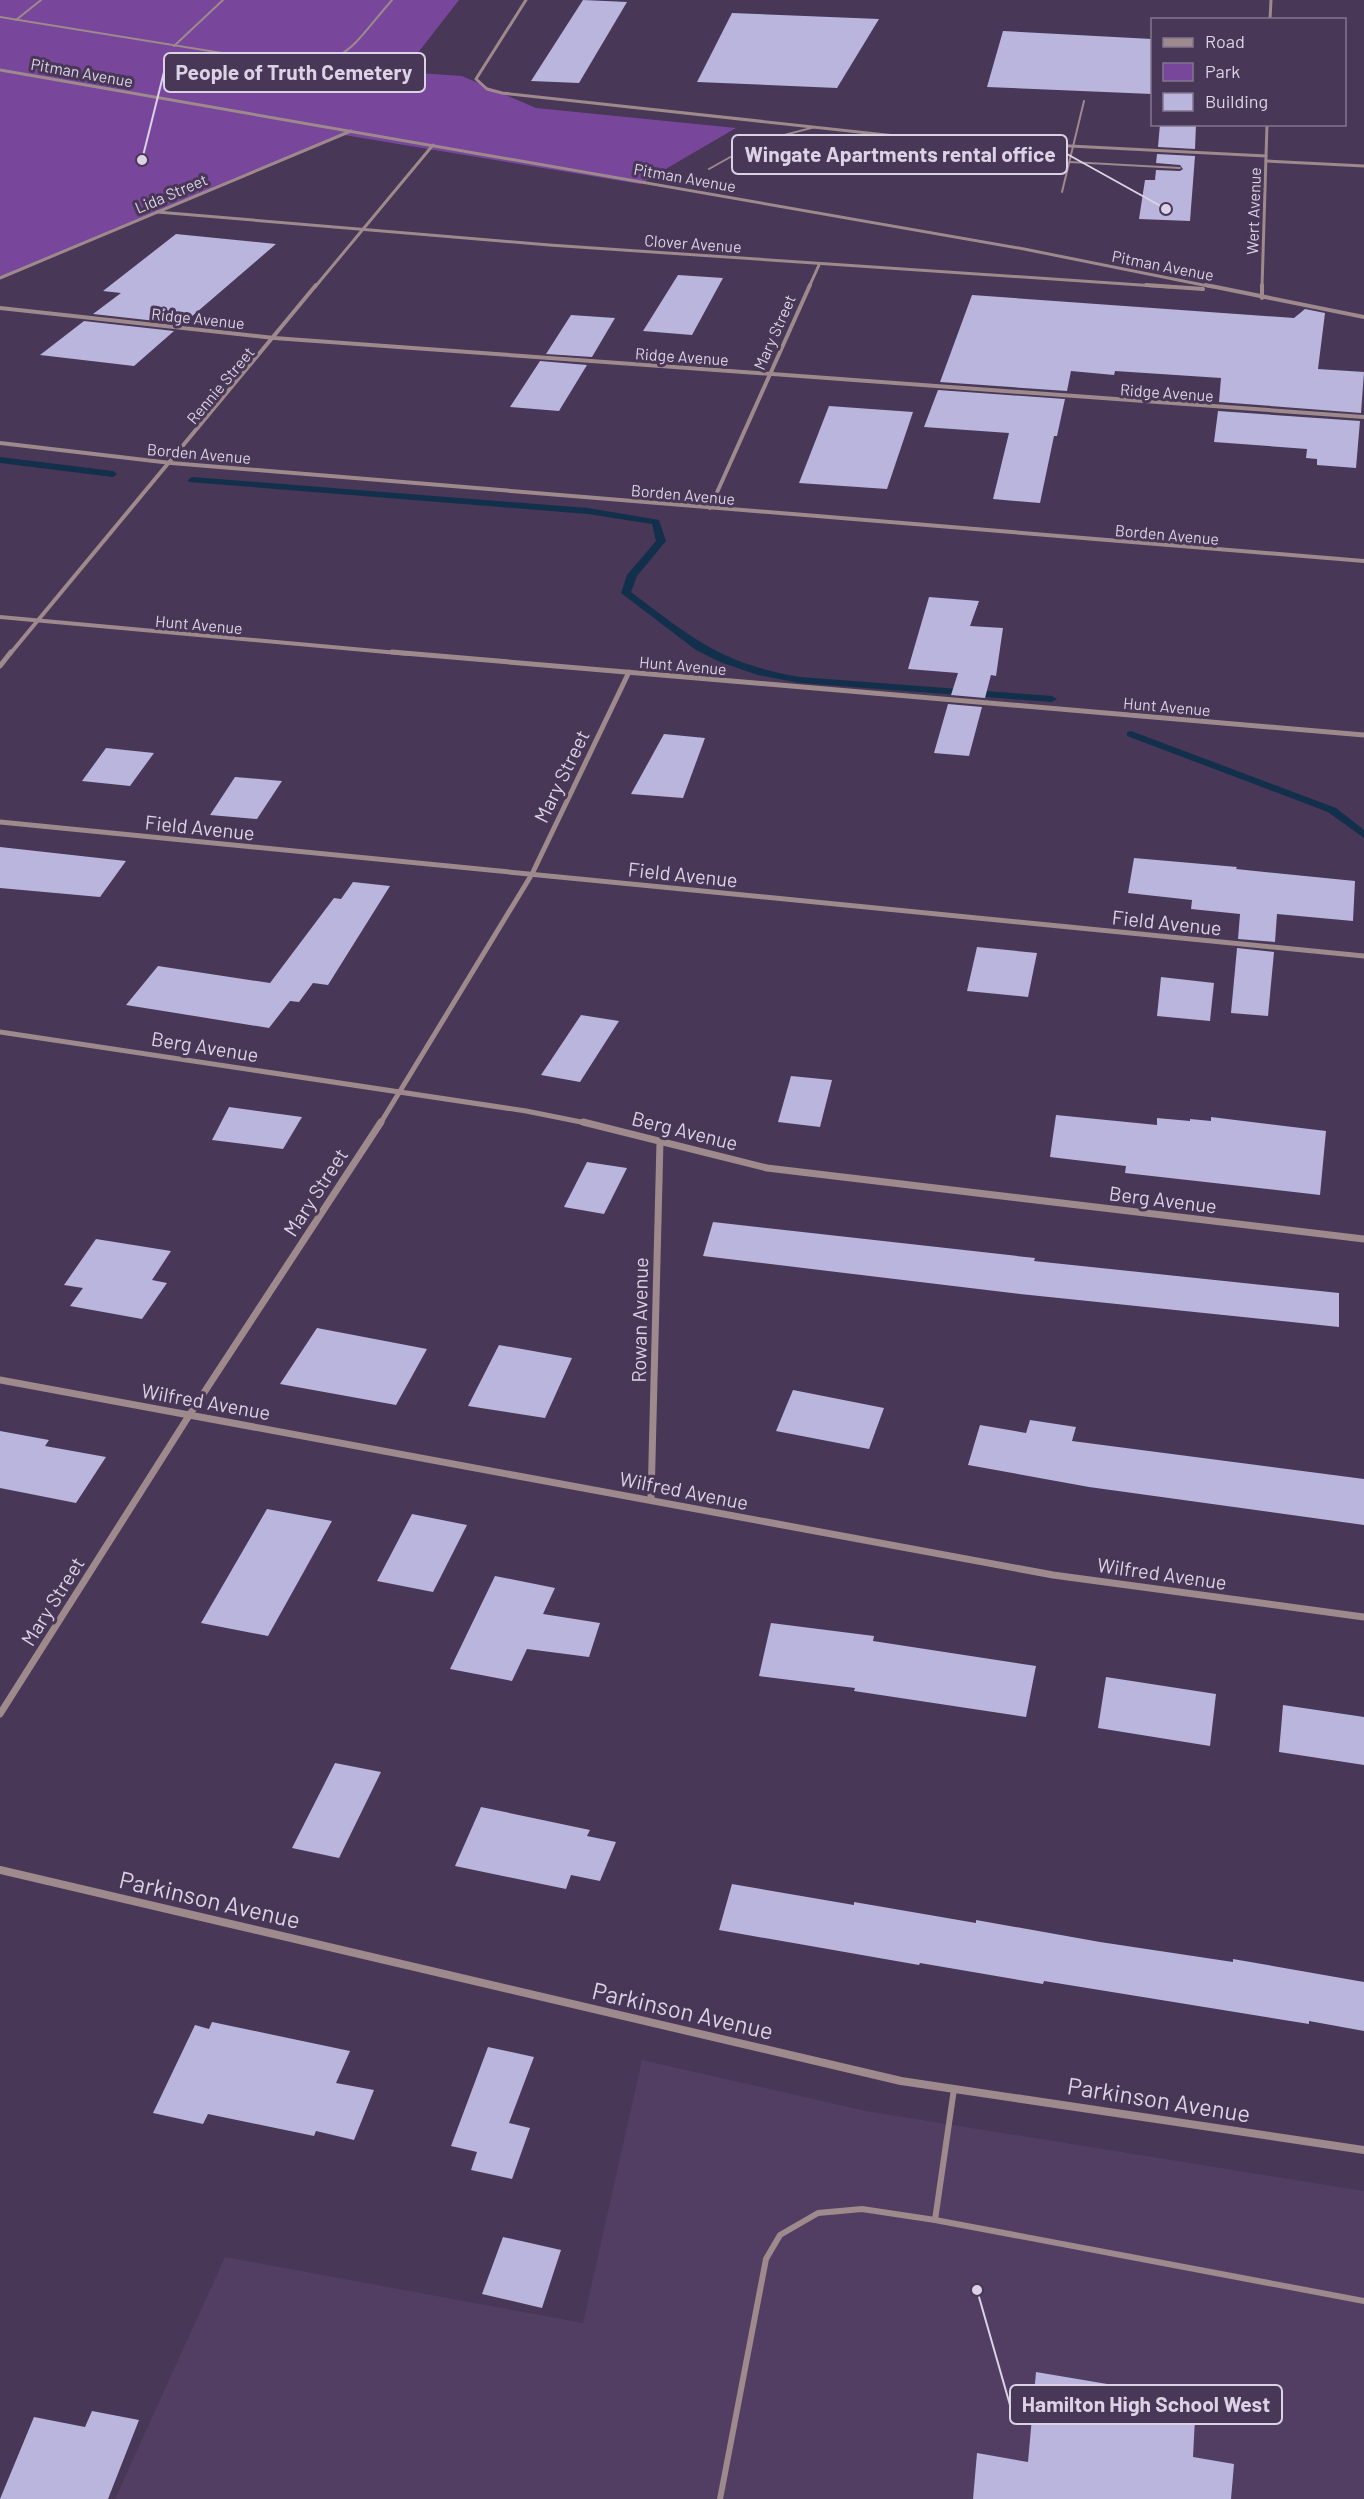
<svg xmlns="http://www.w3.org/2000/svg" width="1364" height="2499" font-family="Barlow,sans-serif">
  <rect width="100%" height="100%" fill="#483756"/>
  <path fill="#523e63" d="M642,2060L866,2111L1364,2191V2499H115L225,2257L583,2323Z"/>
  <path fill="#78479b" d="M0,0H459L403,72L462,76L536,108L736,128L640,184L344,135L0,277Z"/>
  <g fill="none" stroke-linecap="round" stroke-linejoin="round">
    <g fill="#12304b" fill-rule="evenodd">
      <path d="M0,457L113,471L117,474L113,477L0,463Z"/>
      <path d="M192,477L588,508L659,520L666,541L637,576L631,592C692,638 722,664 800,677L1052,696L1057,699L1052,702L800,683L758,675L720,662L696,650L621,593L627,575L656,541L652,524L588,514L189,482L188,480Z"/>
      <path d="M1131,731L1336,808L1364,830V838L1328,812L1127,736V732Z"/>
    </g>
  </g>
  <g fill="#b9b5dd">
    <path d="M583,0L627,2L579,83L531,81Z"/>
    <path d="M732,13L879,19L837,88L697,82Z"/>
    <path d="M1003,31L1152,39V94L987,87Z"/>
    <path d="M1160,124H1196L1195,149L1158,147Z"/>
    <path d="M1157,154L1195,156L1190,221L1139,219L1145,180H1155L1156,170L1180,171L1183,169L1180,165L1156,163Z"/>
    <path d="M176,234L276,244L183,324L93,314L121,293L103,291Z"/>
    <path d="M678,275L723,278L692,335L643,331Z"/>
    <path d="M972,295L1294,318L1305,309L1325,313L1318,369L1364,372L1361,413L1219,402L1221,378L1115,371L1114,375L1071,371L1067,391L940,382Z"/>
    <path d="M571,315L615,318L592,357L546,354Z"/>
    <path d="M84,321L174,331L134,366L40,355Z"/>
    <path d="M540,361L587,365L559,411L510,407Z"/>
    <path d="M938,390L1065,399L1057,436H1054L1040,503L993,499L1009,433L924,427Z"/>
    <path d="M829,406L913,412L887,489L799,483Z"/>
    <path d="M1218,411L1360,421L1356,468L1317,465V459L1306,458L1307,449L1214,442Z"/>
    <path d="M929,597L979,601L970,626L1003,628L996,676L991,675L985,698L951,695L958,673L908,669Z"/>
    <path d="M948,704L982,707L969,756L934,753Z"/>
    <path d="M664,734L705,738L683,798L631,794Z"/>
    <path d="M106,748L154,753L130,786L82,781Z"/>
    <path d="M235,777L282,781L257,819L210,815Z"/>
    <path d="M0,847L126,861L100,897L0,888Z"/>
    <path d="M1134,858L1237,867L1236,869L1355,881L1353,921L1277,914L1275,942L1238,939L1240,914L1191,909L1192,900L1128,893Z"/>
    <path d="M353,882L390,886L328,985L313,983L299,1002L290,1001L269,1028L126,1005L158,966L270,983L334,898L341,899Z"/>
    <path d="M977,947L1037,953L1028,997L967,991Z"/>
    <path d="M1237,948L1274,952L1268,1016L1231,1013Z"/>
    <path d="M1161,977L1214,983L1210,1021L1157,1016Z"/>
    <path d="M581,1015L619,1021L580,1082L541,1075Z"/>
    <path d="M791,1076L832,1080L820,1127L778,1122Z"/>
    <path d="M229,1107L302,1117L283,1149L212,1140Z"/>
    <path d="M1056,1115L1157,1125V1118L1190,1121V1119L1211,1121V1117L1326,1131L1320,1195L1125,1173L1126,1166L1050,1157Z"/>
    <path d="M587,1162L627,1168L604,1214L564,1207Z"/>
    <path d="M713,1222L1035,1258L1034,1261L1339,1293V1327L1020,1294L703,1256Z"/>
    <path d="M96,1239L171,1251L152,1280L167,1283L142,1319L70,1306L83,1288L64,1285Z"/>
    <path d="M317,1328L427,1349L396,1405L280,1384Z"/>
    <path d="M499,1345L572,1358L545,1418L468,1406Z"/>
    <path d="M793,1390L884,1408L869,1449L776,1431Z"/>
    <path d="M1030,1420L1076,1427L1072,1441L1364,1479V1525L1089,1487L968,1465L980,1425L1026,1433Z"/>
    <path d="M0,1431L49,1440L45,1446L106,1457L76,1503L0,1488Z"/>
    <path d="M267,1509L332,1521L268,1636L201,1623Z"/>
    <path d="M412,1514L467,1525L433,1592L377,1581Z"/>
    <path d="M495,1576L555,1588L543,1614L600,1623L589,1657L527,1649L512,1681L450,1669Z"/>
    <path d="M771,1623L874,1636L873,1641L1036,1666L1026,1717L854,1691L855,1688L759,1676Z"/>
    <path d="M1106,1677L1216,1694L1210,1746L1098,1728Z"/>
    <path d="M1283,1705L1364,1717V1765L1279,1752Z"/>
    <path d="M335,1763L381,1772L339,1858L292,1848Z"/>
    <path d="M481,1807L590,1830L587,1836L616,1842L600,1881L571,1875L566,1889L455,1866Z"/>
    <path d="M732,1884L854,1905V1902L976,1923V1920L1100,1942L1233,1962V1959L1364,1982V2031L1309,2021V2024L1044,1981L1043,1984L920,1963L919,1965L719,1930Z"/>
    <path d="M212,2022L350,2051L336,2083L374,2090L354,2140L316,2131L314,2136L208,2114L203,2124L153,2113L195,2025L209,2029Z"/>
    <path d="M488,2047L534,2057L509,2123L530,2128L512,2179L471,2170L477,2152L451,2146Z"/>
    <path d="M503,2237L561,2250L542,2308L482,2294Z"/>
    <path d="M1036,2372L1196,2399L1193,2457L1234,2464L1231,2499H973L977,2453L1028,2462Z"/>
    <path d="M92,2411L139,2420L108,2499H0L34,2417L85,2427Z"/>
  </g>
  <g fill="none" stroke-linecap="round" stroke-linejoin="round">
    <g stroke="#9e898c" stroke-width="2">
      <path d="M0,17L277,62C347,69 350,48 392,0"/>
      <path d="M16,20L41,0"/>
      <path d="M174,46L223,0"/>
      <path d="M1070,162L1180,168"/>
      <path d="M709,169L757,142L815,127"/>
      <path d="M1062,192L1084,101"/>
    </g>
    <g stroke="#9e898c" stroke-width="6">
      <path d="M935,2220L1364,2301"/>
      <path d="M720,2499L766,2259L780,2235L818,2213L862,2209L935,2220L954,2089"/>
    </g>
    <g stroke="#9e898c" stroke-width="3">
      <path d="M526,0L476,79L487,89L502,93L914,138L1266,156"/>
      <path d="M1270,20L1271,0"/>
      <path d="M0,70L1024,249L1213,287"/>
      <path d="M1266,161L1364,166"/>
      <path d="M157,212L549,245L1170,287"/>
      <path d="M0,278L351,131"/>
      <path d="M315,287L433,145"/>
      <path d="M809,287L819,265"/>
      <path d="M1262,287L1267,124"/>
    </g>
    <g stroke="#9e898c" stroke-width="4">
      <path d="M1146,285L1203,289"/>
      <path d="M1206,285L1364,317"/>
      <path d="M1262,298V285"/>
      <path d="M0,308L274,338L1364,417"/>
      <path d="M0,443L171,463L1364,561"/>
      <path d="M710,508L810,285"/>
      <path d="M0,617L409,654"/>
      <path d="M10,654L316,285"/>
    </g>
    <g stroke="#9e898c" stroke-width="5">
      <path d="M392,652L1364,735"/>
      <path d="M0,666L11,652"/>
      <path d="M0,822L1364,956"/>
      <path d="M0,1032L526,1111L591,1124"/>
      <path d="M380,1124L532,874L629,672"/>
    </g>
    <g stroke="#9e898c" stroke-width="7">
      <path d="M583,1122L767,1168L1364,1239"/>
      <path d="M0,1380L1053,1575L1364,1617"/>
      <path d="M651,1500L660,1141"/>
      <path d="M0,1714L190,1414L381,1122"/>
    </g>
    <path stroke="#9e898c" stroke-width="8" d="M0,1870L901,2081L1364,2150"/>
  </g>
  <g text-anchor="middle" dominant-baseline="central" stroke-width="6" stroke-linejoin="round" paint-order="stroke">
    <g font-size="16" fill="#dcd2e5" stroke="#483756">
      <text transform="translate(82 72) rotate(10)">Pitman Avenue</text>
      <text transform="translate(685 177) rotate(10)">Pitman Avenue</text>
      <text transform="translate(171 193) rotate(-23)">Lida Street</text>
      <text transform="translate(1253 211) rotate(-88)">Wert Avenue</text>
      <text transform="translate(693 243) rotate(4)">Clover Avenue</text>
      <text transform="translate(1163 265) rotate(11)">Pitman Avenue</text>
      <text transform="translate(198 318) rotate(6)">Ridge Avenue</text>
      <text transform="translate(774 332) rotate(-66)">Mary Street</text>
      <text transform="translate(682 356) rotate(4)">Ridge Avenue</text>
      <text transform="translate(220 385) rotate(-50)">Rennie Street</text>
      <text transform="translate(1167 392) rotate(4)">Ridge Avenue</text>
      <text transform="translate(199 453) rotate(5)">Borden Avenue</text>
      <text transform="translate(683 494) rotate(5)">Borden Avenue</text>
      <text transform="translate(1167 534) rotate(5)">Borden Avenue</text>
      <text transform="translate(199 624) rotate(5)">Hunt Avenue</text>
      <text transform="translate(683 665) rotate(5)">Hunt Avenue</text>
      <text transform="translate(1167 706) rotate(5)">Hunt Avenue</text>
    </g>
    <g font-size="20" fill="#dcd2e5" stroke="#483756">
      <text transform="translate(561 776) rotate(-64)">Mary Street</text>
      <text transform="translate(200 827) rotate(6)">Field Avenue</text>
      <text transform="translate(683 874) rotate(6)">Field Avenue</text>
      <text transform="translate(1167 922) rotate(6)">Field Avenue</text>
      <text transform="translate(205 1046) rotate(9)">Berg Avenue</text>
      <text transform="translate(685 1130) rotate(14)">Berg Avenue</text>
      <text transform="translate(315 1192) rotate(-57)">Mary Street</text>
      <text transform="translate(1163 1199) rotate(7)">Berg Avenue</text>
      <text transform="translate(639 1320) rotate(-89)">Rowan Avenue</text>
      <text transform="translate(206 1401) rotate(10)">Wilfred Avenue</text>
      <text transform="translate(684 1490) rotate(11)">Wilfred Avenue</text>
      <text transform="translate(1162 1573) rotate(8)">Wilfred Avenue</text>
      <text transform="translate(52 1601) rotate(-58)">Mary Street</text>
    </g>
    <g font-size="24" fill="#dcd2e5" stroke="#483756">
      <text transform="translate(210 1899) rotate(13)">Parkinson Avenue</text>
      <text transform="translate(683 2010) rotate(13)">Parkinson Avenue</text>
      <text transform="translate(1159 2099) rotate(9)">Parkinson Avenue</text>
    </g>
  </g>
  <path fill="none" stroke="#dcd2e5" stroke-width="2" d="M142 160L164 72M1166 209L1067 154M977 2290L1010 2405"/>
  <g fill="#dcd2e5" stroke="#483756" stroke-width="2">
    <circle cx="142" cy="160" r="6"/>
    <circle cx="1166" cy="209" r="6"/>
    <circle cx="977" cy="2290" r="6"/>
  </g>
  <g fill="#483756" stroke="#dcd2e5" stroke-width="2">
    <rect x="164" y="53" width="261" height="39" rx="6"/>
    <rect x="732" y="135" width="335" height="39" rx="6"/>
    <rect x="1010" y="2385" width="272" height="39" rx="6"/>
  </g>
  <g font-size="21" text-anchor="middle" font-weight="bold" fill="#dcd2e5">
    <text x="294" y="80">People of Truth Cemetery</text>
    <text x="900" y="162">Wingate Apartments rental office</text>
    <text x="1146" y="2412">Hamilton High School West</text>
  </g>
  <rect x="1151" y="18" width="195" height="108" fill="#483756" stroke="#83758f" stroke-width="1.5"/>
  <rect x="1163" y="38" width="30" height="9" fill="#9e898c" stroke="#83758f" stroke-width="1.5"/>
  <text x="1205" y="48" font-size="18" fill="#dcd2e5">Road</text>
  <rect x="1163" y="63" width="30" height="18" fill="#78479b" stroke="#83758f" stroke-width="1.5"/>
  <text x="1205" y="78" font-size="18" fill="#dcd2e5">Park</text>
  <rect x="1163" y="93" width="30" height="18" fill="#b9b5dd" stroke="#83758f" stroke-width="1.5"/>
  <text x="1205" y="108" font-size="18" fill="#dcd2e5">Building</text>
</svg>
